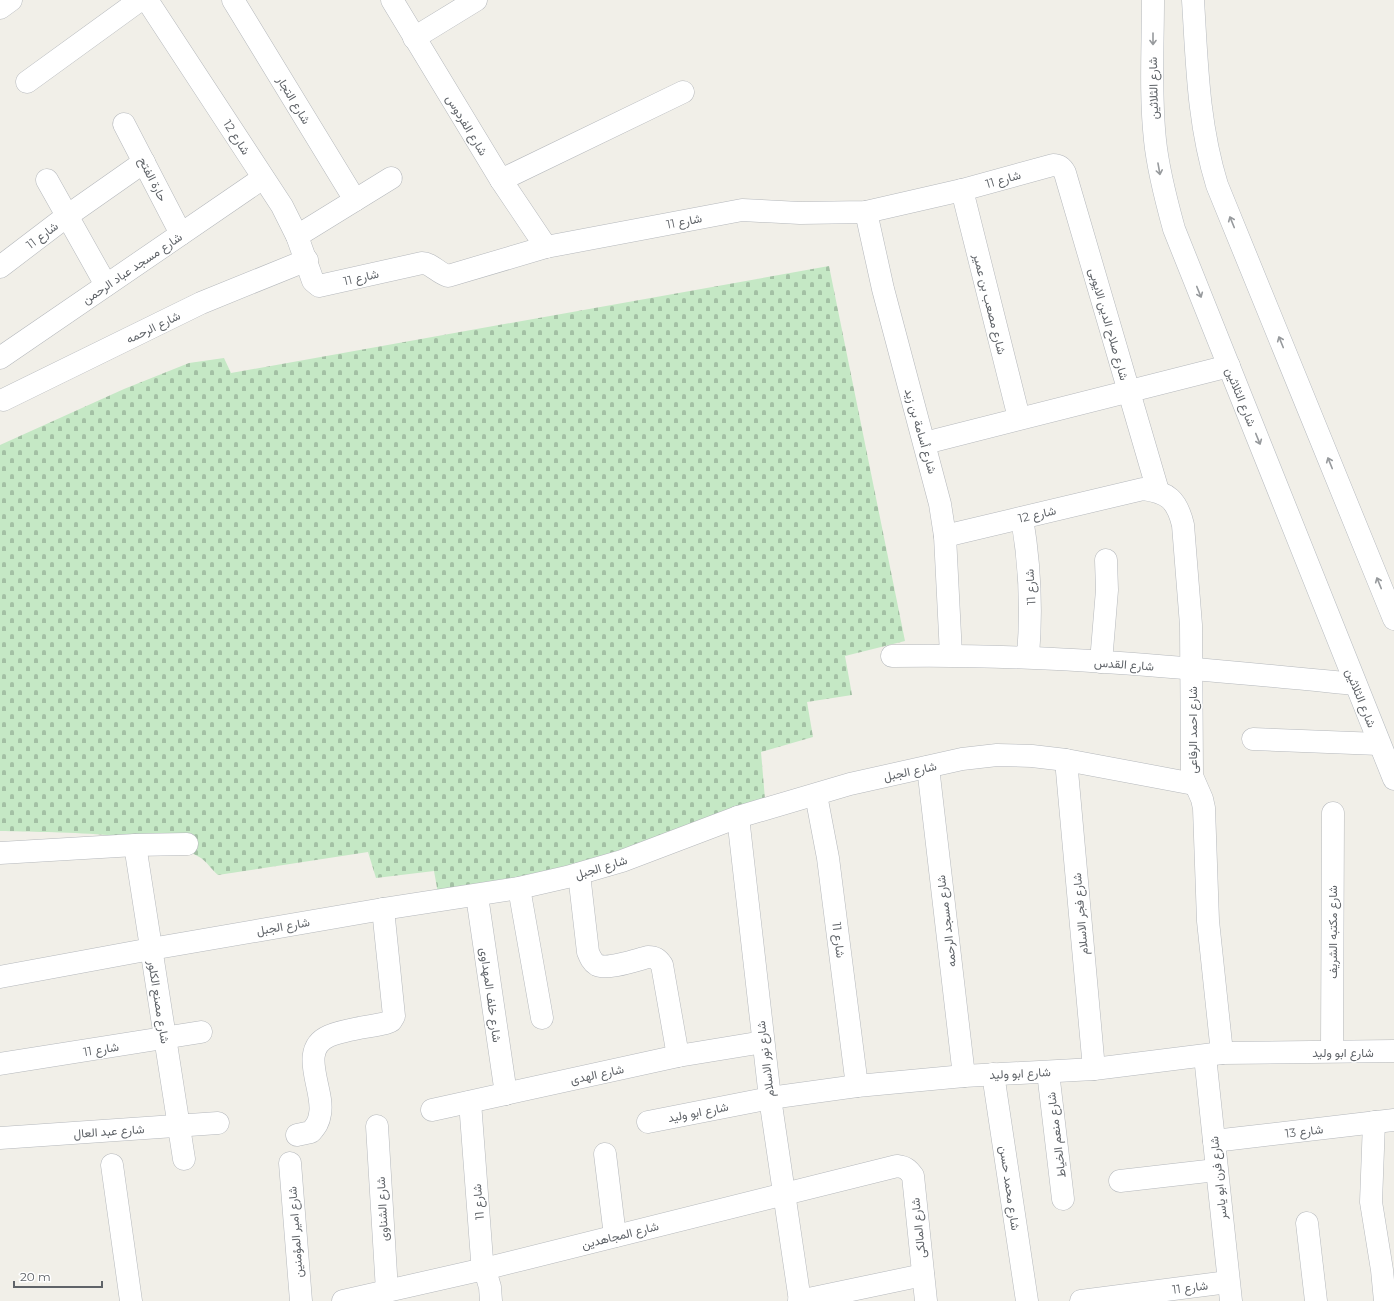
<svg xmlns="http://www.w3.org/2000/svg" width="1394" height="1301" font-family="Montserrat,Vazirmatn,sans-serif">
  <defs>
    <pattern id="cemetery-stones" width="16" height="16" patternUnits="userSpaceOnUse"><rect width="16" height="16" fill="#c5e8c5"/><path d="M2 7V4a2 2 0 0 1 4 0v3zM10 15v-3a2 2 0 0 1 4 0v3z" fill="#a3c0a4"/></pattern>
  </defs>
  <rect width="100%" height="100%" fill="#f1efe8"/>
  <path fill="url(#cemetery-stones)" d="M829,266L905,641L845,656L852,695L807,702L813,737L761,752L766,811L600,868L439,899L434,871L376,878L368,852L218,875C212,870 207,862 201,858C157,830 53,833 0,831V445L124,389L189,363L224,358L231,373Z"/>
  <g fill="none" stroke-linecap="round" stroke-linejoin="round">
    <g stroke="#b5b8bc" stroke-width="23">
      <g id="street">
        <path d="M147,0L282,206L297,236L313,281L319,286L422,263C431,263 438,273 448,276L546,247L742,210L800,213L866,212L962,190L1053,165C1059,165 1062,167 1065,173L1158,491"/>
        <path d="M233,0L355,200"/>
        <path d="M392,0L501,180L546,247"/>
        <path d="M0,8L11,0"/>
        <path d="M414,38L476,0"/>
        <path d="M27,82L140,0"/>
        <path d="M124,124L181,234"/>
        <path d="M47,180L106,285"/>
        <path d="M501,180L683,92"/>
        <path d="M962,190L1019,418"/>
        <path d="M866,212L883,289L940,504L945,536L951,655"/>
        <path d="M297,236L391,178"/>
        <path d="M0,267L67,216L144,162"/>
        <path d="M0,358L263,178"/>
        <path d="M3,400L201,303L307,260"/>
        <path d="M925,443L1229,366"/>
        <path d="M1022,518C1030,565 1032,609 1028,656"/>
        <path d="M945,536L1143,489C1168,492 1177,500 1183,525L1191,625L1192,776L1202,799L1204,808L1208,921L1222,1053"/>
        <path d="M892,656C1047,653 1201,669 1355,684"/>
        <path d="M1101,662L1107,590L1106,560"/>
        <path d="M1253,739L1379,744"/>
        <path d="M1066,760L1094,1069"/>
        <path d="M928,767L964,1076"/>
        <path d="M816,795L828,858L857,1086"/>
        <path d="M738,817L770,1098L800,1301"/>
        <path d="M135,845L184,1159"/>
        <path d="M0,853L135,845L187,844"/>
        <path d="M579,874L588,952C590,957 592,962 597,965C608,970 636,960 648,957C655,957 658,959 662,965L678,1056"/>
        <path d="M519,888L542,1018"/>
        <path d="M477,896L506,1094"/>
        <path d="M0,977L151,949L383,909L519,888L567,877L622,861L738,817L850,784L962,759L997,755L1032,756L1066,760L1194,784"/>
        <path d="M1332,1051L1333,813"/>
        <path d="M1205,1056L1231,1301"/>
        <path d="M0,1064L201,1032"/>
        <path d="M1048,1072L1063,1199"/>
        <path d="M993,1074L1027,1301"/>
        <path d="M470,1102L482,1260L490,1287L491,1301"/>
        <path d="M432,1110L678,1056L763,1042"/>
        <path d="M648,1122L770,1098L857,1086L964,1076L1094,1069L1222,1053L1394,1051"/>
        <path d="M1374,1122L1371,1202L1382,1270L1385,1301"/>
        <path d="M377,1126L387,1291"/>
        <path d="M297,1135L311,1132C316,1126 319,1122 320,1114C325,1090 297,1050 329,1036C345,1029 369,1027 386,1023L391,1021L394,1016L383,909"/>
        <path d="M0,1138L218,1123"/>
        <path d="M1214,1141L1394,1120"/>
        <path d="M605,1154L615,1236"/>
        <path d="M290,1163L301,1301"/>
        <path d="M112,1165L131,1301"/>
        <path d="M1120,1181L1216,1170"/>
        <path d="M1307,1223L1316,1301"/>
        <path d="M343,1301L484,1269L897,1166C905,1167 908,1169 913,1176L926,1301"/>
        <path d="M799,1301L923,1275"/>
        <path d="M1081,1301L1228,1282"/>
      </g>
    </g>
    <g stroke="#b6babf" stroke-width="23">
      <g id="secondary">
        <path d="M1153,0C1153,46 1150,94 1155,140C1158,170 1166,200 1174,229L1394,779"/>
        <path d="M1193,0C1197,64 1198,123 1217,185L1394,619"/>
      </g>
    </g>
    <use href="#street" stroke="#fff" stroke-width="22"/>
    <use href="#secondary" stroke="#fff" stroke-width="22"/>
  </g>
  <defs><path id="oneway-shaft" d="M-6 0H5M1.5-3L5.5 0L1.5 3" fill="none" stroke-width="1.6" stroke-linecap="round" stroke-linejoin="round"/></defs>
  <g stroke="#979a9d">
    <use href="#oneway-shaft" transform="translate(1153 39) rotate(90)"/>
    <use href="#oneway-shaft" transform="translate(1159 169) rotate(80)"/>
    <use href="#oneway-shaft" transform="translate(1232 222) rotate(-112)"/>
    <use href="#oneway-shaft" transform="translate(1199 292) rotate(68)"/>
    <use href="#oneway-shaft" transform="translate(1281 342) rotate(-112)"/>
    <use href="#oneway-shaft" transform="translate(1258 439) rotate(68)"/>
    <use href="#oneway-shaft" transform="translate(1330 463) rotate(-112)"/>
    <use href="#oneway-shaft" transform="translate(1379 583) rotate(-112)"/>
  </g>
  <g text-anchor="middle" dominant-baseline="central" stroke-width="3" stroke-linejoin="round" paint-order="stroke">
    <g font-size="12" fill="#5f6368" stroke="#fff">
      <text transform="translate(1153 88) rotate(-91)">شارع الثلاثين</text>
      <text transform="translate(294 100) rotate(59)">شارع التجار</text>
      <text transform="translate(467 125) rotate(59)">شارع الفردوس</text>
      <text transform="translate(237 137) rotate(57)">شارع 12</text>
      <text transform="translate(153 179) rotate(63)">حارة الفتح</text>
      <text transform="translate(1003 179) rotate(-16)">شارع 11</text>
      <text transform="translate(684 221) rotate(-11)">شارع 11</text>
      <text transform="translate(42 235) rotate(-37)">شارع 11</text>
      <text transform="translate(132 268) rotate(-34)">شارع مسجد عباد الرحمن</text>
      <text transform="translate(361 277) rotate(-13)">شارع 11</text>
      <text transform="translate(990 304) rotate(76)">شارع مصعب بن عمير</text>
      <text transform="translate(1109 324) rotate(74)">شارع صلاح الدين الايوبى</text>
      <text transform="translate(153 327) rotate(-26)">شارع الرحمه</text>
      <text transform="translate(1241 397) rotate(68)">شارع الثلاثين</text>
      <text transform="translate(921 431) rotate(74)">شارع أسامة بن زيد</text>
      <text transform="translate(1037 514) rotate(-13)">شارع 12</text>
      <text transform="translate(1030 587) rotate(-93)">شارع 11</text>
      <text transform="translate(1124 664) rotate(4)">شارع القدس</text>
      <text transform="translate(1361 698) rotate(68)">شارع الثلاثين</text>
      <text transform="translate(1192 730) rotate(-90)">شارع احمد الرفاعى</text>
      <text transform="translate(910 771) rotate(-12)">شارع الجبل</text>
      <text transform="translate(601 867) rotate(-17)">شارع الجبل</text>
      <text transform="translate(1080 914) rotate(-95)">شارع فجر الاسلام</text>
      <text transform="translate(946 921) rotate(-97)">شارع مسجد الرحمه</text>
      <text transform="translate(283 926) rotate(-10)">شارع الجبل</text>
      <text transform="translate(1332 932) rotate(-90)">شارع مكتبه الشريف</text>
      <text transform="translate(839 940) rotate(83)">شارع 11</text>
      <text transform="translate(491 995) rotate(82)">شارع خلف المهداوى</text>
      <text transform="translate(159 1002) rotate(81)">شارع مصنع الكلور</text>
      <text transform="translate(101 1049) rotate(-9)">شارع 11</text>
      <text x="1343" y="1052">شارع ابو وليد</text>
      <text transform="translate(765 1059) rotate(-97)">شارع نور الاسلام</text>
      <text transform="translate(1020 1073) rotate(-3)">شارع ابو وليد</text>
      <text transform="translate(597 1074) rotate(-12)">شارع الهدى</text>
      <text transform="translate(698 1112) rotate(-11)">شارع ابو وليد</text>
      <text transform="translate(109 1131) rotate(-4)">شارع عبد العال</text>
      <text transform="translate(1304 1131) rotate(-7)">شارع 13</text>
      <text transform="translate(1056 1135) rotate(-97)">شارع منعم الخياط</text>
      <text transform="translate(1218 1178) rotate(-96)">شارع فرن ابو ياسر</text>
      <text transform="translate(1010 1188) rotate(82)">شارع محمد حسن</text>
      <text transform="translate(478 1202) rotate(-95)">شارع 11</text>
      <text transform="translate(382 1209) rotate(-93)">شارع الشناوى</text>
      <text transform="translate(918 1228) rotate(-96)">شارع المالكى</text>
      <text transform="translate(295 1232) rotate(-94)">شارع امير المؤمنين</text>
      <text transform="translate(620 1235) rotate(-14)">شارع المجاهدين</text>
      <text transform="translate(1190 1287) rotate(-7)">شارع 11</text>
    </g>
  </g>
  <path d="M14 1281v6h88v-6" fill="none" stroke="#5f6368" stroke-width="2"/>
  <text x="20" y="1281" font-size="12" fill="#5f6368" stroke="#ffffff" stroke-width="3" paint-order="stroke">20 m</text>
</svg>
